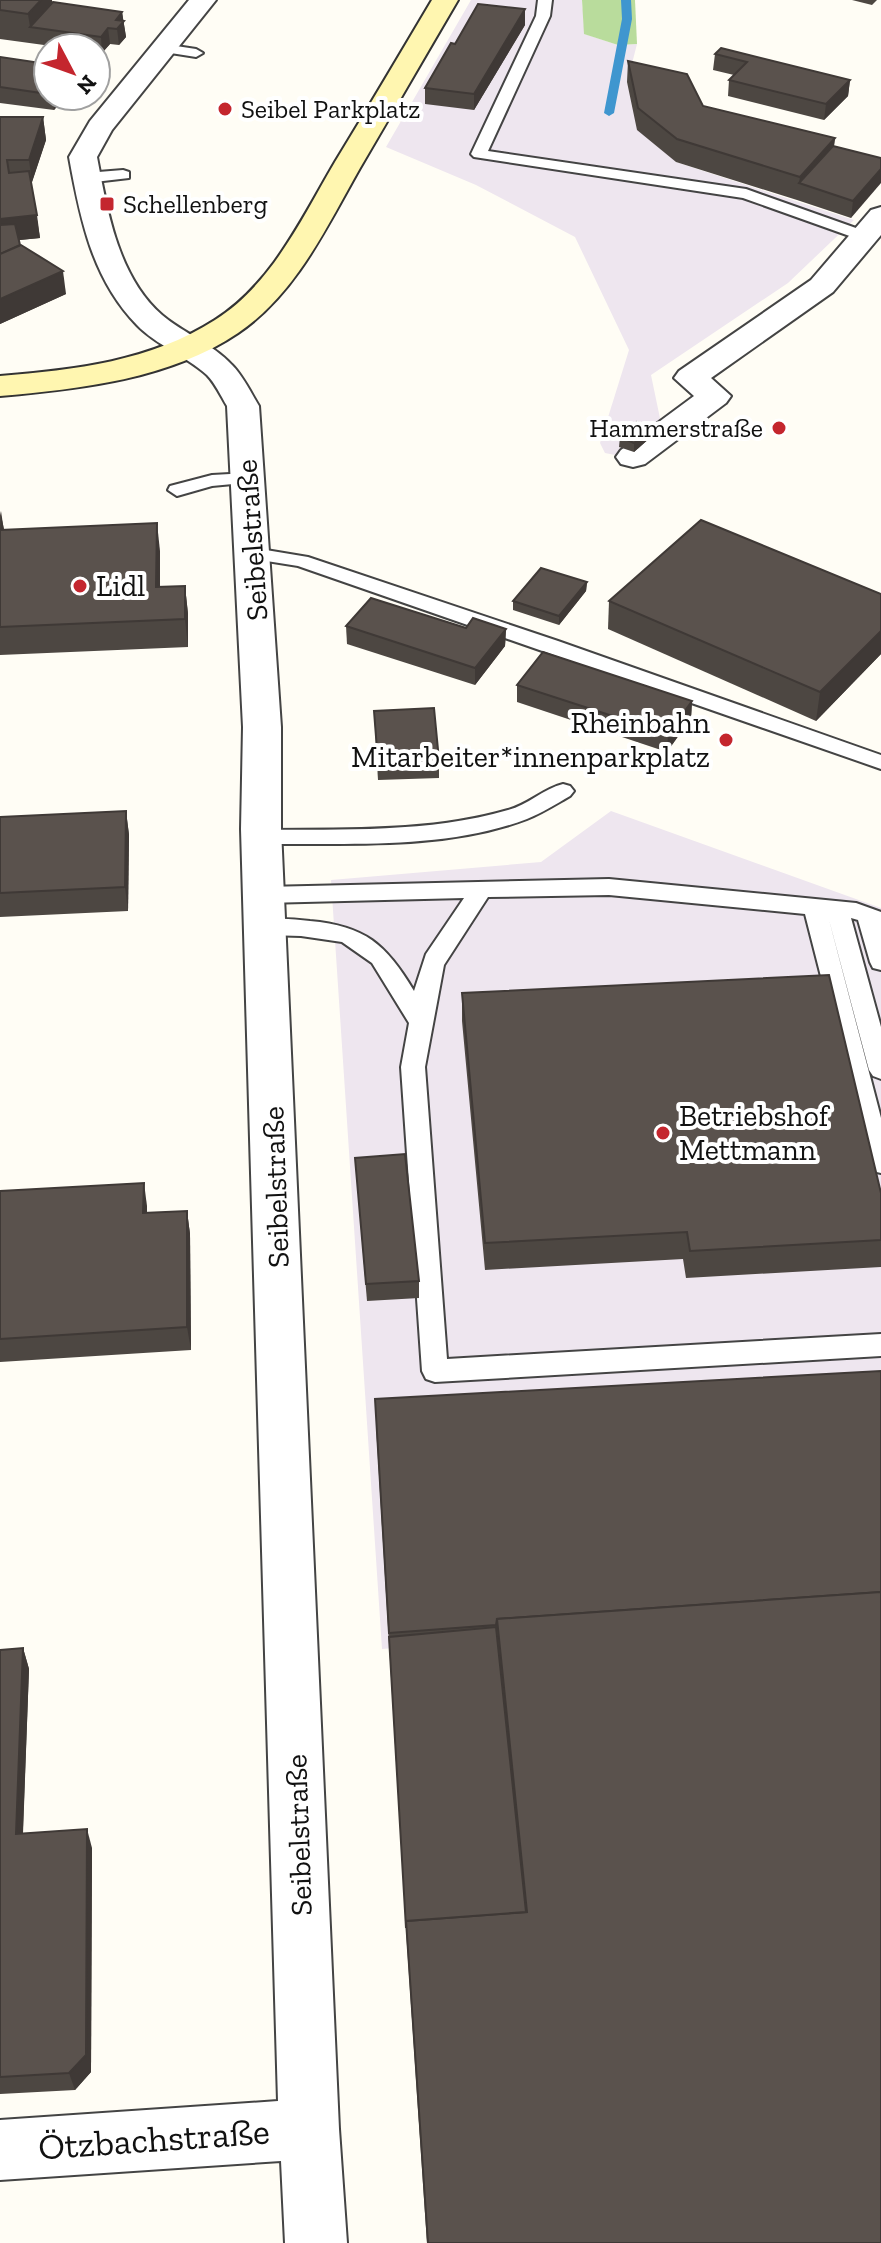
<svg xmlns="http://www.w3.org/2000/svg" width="881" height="2243" font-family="'Zilla Slab',serif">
  <rect width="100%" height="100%" fill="#fffdf5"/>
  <g fill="#eee6ef">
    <path d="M471,0H582L585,34L618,45L637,44L627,83L676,162L854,220L788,283L651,375L662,428L620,456L605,453L600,443L629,350L575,237L476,185L386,147Z"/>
    <path d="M611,811L881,908V1610L382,1649L331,880L541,862Z"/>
  </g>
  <path fill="#b9dc9c" d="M582,0H635L637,44L618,45L584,34Z"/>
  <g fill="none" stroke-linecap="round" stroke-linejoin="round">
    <path fill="#3f96cf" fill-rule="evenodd" d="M621,0H631L632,19L614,113L609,116L604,113L622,19Z"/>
    <g stroke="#444" stroke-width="4">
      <g id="lane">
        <path d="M538,0H552L550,16L488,151L746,189L870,233V239H858L743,198L474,157L471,154L536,16Z"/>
        <path d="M163,44L196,49L203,53L196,57L158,51L156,48Z"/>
        <path d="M123,170L129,172V178L86,183L78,178L86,173Z"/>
        <path d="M248,473L257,478L254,482L212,486L177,496L168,490L170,486L212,475Z"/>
        <path d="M254,548L308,557L558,641L881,755V769L298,566L247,558L245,554L247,550Z"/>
        <path d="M563,784L570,786L574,791L570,796C556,804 542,813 527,819C445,850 348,843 262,844L254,842L251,837L254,832L262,830C343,829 429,833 508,810C528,805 543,789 563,784Z"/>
        <path d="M609,879L856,903L881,912V970L873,968L870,962L858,920L851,918L881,1027V1079L873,1076L869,1070L828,916L881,1118V1173L872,1171L869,1164L805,914L609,895L488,897L444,965L425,1067L447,1359L881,1334V1356L435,1382L426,1379L422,1371L401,1067L409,1023L372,963L342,942L301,936L267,935L259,933L256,927L259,921C275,917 294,919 310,921C365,926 386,944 414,991L426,954L464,898L265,903L257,900L254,895L257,890L265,887Z"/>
      </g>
    </g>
    <g stroke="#444" stroke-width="4">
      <g id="street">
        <path d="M189,0H216L112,130L97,157C107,210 118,277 162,315C183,333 213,344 232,365C243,376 251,393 259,406L281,727V829L339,2129L347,2243H285L281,2161L0,2180V2120L278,2101L241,829L243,727L227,406C221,396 215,383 207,375C186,356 156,345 137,325C92,279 80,218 69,157L90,121Z"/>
        <path d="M881,207V235L833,292L711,378L731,396L726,403L645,464L633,467L621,464L616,457L621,450L694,396L674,378L679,371L811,280L871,210Z"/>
      </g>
    </g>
    <g stroke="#333" stroke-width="4">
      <path id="secondary" d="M432,0H458C425,56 393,112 360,168C327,226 296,294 238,333C170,379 81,389 0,396V376C75,370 151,361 215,320C272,284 302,218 335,162C368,108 400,54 432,0Z"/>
    </g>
    <use href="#lane" fill="#fff" fill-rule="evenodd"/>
    <use href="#street" fill="#fff" fill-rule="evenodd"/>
    <use href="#secondary" fill="#fff6b0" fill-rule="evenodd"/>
  </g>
  <g fill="#4d4742">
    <path d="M0,0L53,2L122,12L126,37L119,45L110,44L102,53L96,52V48H66L0,39Z"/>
    <path d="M852,0H877L872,5Z"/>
    <path d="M525,9V25L474,110L425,104V88Z"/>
    <path d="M715,54L850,80L848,96L824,120L728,96L729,80L734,75L713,70Z"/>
    <path d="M0,57L48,64V96H77L71,103L61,102L54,110L0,103Z"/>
    <path d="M628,61L703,106L835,138L834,146L881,158L851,218L797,200L676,162L637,130L627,82Z"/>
    <path d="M0,117H43L46,140L32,182H31L40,238L19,240L20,245L66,294L0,324Z"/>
    <path d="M620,437H651L634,452L619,447Z"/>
    <path d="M0,511L4,529L160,551V587L185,586L188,614V647L0,655Z"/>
    <path d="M587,582L586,591L559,625L513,610V601Z"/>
    <path d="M881,594V654L816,721L608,629L609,601Z"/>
    <path d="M346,626L506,629L505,646L475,685L347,644Z"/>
    <path d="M517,685L692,701L691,718L667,752L517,702Z"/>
    <path d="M374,711L439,760V778L378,780Z"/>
    <path d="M126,811L129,835L128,911L0,917V817Z"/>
    <path d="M462,993L881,1240V1267L686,1278L683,1259L485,1270L462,1021Z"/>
    <path d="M355,1158L419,1281V1298L367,1301Z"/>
    <path d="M0,1191L147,1206V1213L187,1211L190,1234L191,1350L0,1362Z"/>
    <path d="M376,1426L881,2243H427L407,1946Z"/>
    <path d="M23,1648L29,1669L23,1834L92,1848L91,2072L75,2090L0,2094V1650Z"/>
  </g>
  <g fill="#3f3936">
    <path d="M41,0H52L54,18L30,27L28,14Z"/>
    <path d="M525,9V25L474,110V94Z"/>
    <path d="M122,12L126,37L119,45L116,20Z"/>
    <path d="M108,28L110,44L102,53L101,37Z"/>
    <path d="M850,80L848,96L824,120L826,104Z"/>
    <path d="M52,96H60L61,102L54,110Z"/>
    <path d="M70,96H77L71,103Z"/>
    <path d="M43,117L46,140L32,182L29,160Z"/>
    <path d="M835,138L832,160L799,183L800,177Z"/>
    <path d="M881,169V183L851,218L853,201Z"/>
    <path d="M37,215L40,238L0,242V219Z"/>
    <path d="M63,271L66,294L0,324V299Z"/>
    <path d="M652,428L651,437L634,452V443Z"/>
    <path d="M1,511L5,538L0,534Z"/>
    <path d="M157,523L160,551V615L156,587Z"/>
    <path d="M587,582L586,591L559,625V616Z"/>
    <path d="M185,586L188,614V647L185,619Z"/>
    <path d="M506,629L505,646L475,685V668Z"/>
    <path d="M881,631V654L816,721L820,692Z"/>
    <path d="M692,701L691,718L667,752L668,734Z"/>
    <path d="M126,811L129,835L128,911L125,887Z"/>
    <path d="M144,1183L147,1206V1237L143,1213Z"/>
    <path d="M187,1211L190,1234L191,1350L187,1327Z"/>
    <path d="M23,1648L29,1669L22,1854L16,1834Z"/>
    <path d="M87,1829L92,1848L91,2072L75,2090L69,2073Z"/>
  </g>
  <g fill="#5a524d" stroke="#3f3936" stroke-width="2">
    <path d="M0,0H41L28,14L0,10Z"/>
    <path d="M53,2L122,12L116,20L124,21L117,29L108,28L101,37L30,27Z"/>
    <path d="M478,4L525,9L474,94L425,88L451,43L455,44Z"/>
    <path d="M721,48L850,80L826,104L729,80L747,62L715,54Z"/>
    <path d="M0,57L48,64V94L0,87Z"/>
    <path d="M628,61L687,74L703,106L835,138L800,177L677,139L638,108Z"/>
    <path d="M0,117H43L29,160H7L9,173L29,171L37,215L0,219Z"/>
    <path d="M833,146L881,158V169L853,201L799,183Z"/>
    <path d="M15,224L20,245L0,254V225Z"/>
    <path d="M21,245L63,271L0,299V254Z"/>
    <path d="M637,422L652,428L634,443L620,437Z"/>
    <path d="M701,520L881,594V631L820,692L609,601Z"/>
    <path d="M157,523L156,587L185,586V619L0,627V530Z"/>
    <path d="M541,568L587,582L559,616L513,601Z"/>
    <path d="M371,598L466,628L473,618L506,629L475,668L346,626Z"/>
    <path d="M543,652L692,701L668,734L517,685Z"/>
    <path d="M434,708L439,760L378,762L374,711Z"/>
    <path d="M126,811L125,887L0,893V817Z"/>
    <path d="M829,975L881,1193V1240L690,1251L687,1232L485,1243L462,993Z"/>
    <path d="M405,1154L419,1281L366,1284L355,1158Z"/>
    <path d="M144,1183L143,1213L187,1211V1327L0,1339V1191Z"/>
    <path d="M881,1371V1592L497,1619L496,1625L389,1633L375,1399Z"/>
    <path d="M881,1592V2243H428L406,1921L527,1912L497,1619Z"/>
    <path d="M496,1627L526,1912L406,1921V1928L389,1637Z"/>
    <path d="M23,1648L16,1834L87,1829L86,2055L69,2073L0,2077V1650Z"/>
  </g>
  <g fill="#c4262e" stroke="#fff" stroke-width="3">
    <circle cx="225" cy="109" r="8"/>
    <rect x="99" y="196" width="16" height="16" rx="4"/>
    <circle cx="779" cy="428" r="8"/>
    <circle cx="80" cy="586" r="8"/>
    <circle cx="726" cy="740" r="8"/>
    <circle cx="663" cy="1133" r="8"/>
  </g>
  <g text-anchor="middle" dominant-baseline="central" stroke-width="8" stroke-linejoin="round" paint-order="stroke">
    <g font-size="26" fill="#111" stroke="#fff" text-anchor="start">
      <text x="241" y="109">Seibel Parkplatz</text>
      <text x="123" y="204">Schellenberg</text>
      <text x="763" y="428" text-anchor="end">Hammerstraße</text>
    </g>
    <g font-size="30" fill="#111" stroke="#fff">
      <text transform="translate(252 540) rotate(-94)">Seibelstraße</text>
      <text transform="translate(276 1187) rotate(-92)">Seibelstraße</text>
      <text transform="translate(299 1835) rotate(-92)">Seibelstraße</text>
    </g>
    <g font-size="30" fill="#111" stroke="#fff" text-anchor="start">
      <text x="96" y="586">Lidl</text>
      <text x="710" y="723" text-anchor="end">Rheinbahn<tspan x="710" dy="34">Mitarbeiter*innenparkplatz</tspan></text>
      <text x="679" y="1116">Betriebshof<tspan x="679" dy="34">Mettmann</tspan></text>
    </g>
    <g font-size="36" fill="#111" stroke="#fff">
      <text transform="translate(154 2139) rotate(-4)">Ötzbachstraße</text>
    </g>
  </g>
  <g transform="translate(72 72) rotate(131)"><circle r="38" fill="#ffffff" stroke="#a0a0a0" stroke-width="2"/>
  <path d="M0-6L14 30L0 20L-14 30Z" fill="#c4262e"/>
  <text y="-12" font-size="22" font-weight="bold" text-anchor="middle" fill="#111111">N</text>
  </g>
</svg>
